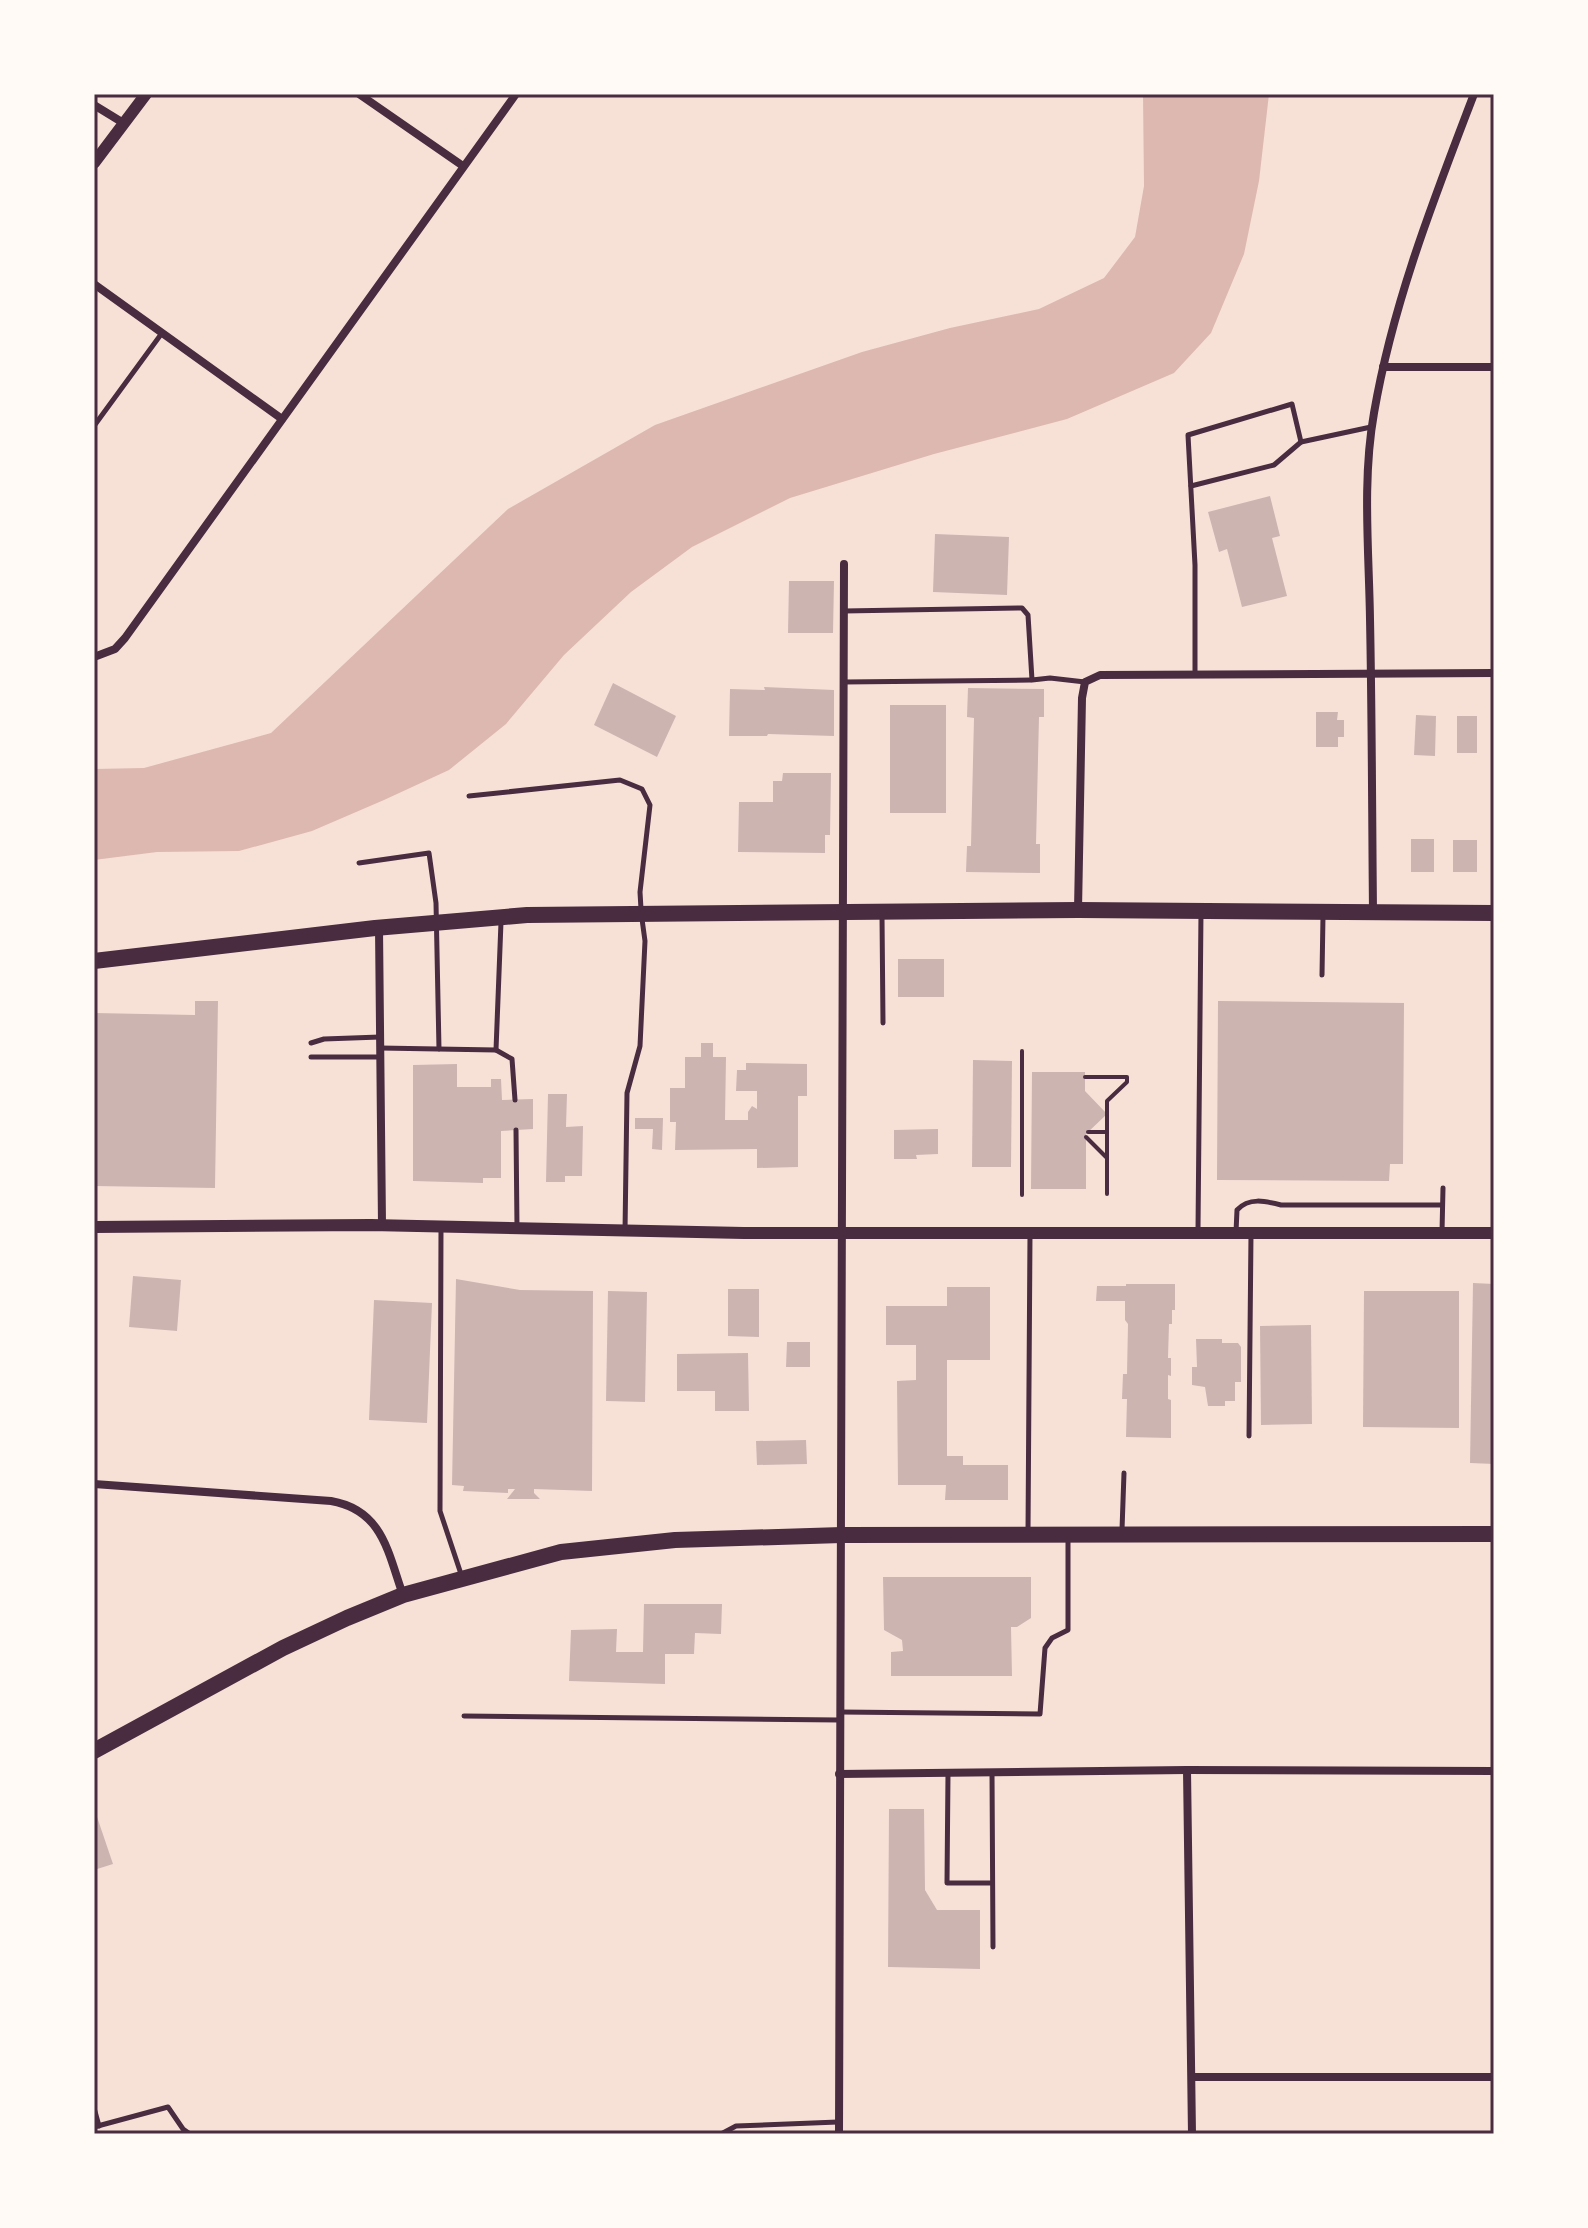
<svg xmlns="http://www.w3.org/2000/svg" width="1588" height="2228" font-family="'Noto Sans',sans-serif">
  <rect width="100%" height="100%" fill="#f7e1d7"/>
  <path fill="#dcb8b0" d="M1143,94H1269L1259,181L1244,254L1211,333L1174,373L1067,419L934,454L790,498L692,547L631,592L564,655L506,724L449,770L384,800L312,831L239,851L157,852L94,860V769L144,768L271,733L508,509L655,425L862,352L950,328L1039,309L1104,278L1135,237L1144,186Z"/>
  <g fill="#ccb4b1">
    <path d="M1270,496L1280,536L1272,538L1287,596L1242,607L1227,549L1219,552L1208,512Z"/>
    <path d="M935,534L1009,537L1007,595L933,592Z"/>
    <path d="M789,581H834L833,633H788Z"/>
    <path d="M613,683L676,716L657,757L594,725Z"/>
    <path d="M764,687L834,690V736L768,734L767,736H729L730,689L765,690Z"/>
    <path d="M968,688L1044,689V717H1039L1036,844H1040V873L966,872L967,846H971L974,718L967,717Z"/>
    <rect x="890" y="705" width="56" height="108"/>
    <path d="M1316,712H1338L1337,720H1344V737H1338V747H1316Z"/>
    <path d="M1416,715L1436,716L1435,756L1414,755Z"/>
    <rect x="1457" y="716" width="20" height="37"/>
    <path d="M783,773H831L830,835H825V853L738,852L739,802H773V781H782Z"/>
    <rect x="1411" y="839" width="23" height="33"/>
    <rect x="1453" y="840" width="24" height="32"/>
    <rect x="898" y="959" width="46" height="38"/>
    <path d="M195,1001H218L215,1188L94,1186V1013L195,1015Z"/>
    <path d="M1218,1001L1404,1003L1403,1164H1390L1389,1181L1217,1180Z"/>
    <path d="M701,1043H713V1057H726L725,1120H748V1112L752,1106L757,1109V1091H736L737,1070H746V1063L807,1064V1096H798V1167L757,1168V1149L675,1150L676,1122H670V1088H685V1057H701Z"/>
    <path d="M973,1060L1012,1061L1011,1167H972Z"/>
    <path d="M457,1064V1087H491V1079H501L502,1100L533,1099V1129L501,1131V1178H483V1183L413,1181V1065Z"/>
    <path d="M1032,1072H1085V1091L1107,1114L1086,1134V1189H1031Z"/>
    <path d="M548,1094H567L566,1127L583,1126L582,1176H565V1182H546Z"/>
    <path d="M635,1118H663L662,1150L652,1149L653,1129H635Z"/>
    <path d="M938,1129V1154L916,1155L917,1159H894V1130Z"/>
    <path d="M133,1276L181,1280L177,1331L129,1327Z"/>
    <path d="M456,1279L520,1290L593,1291L592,1491L534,1489V1493L540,1499H507L515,1489H508V1493L463,1491L464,1486L452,1485Z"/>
    <path d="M1473,1283L1494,1284V1464L1470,1463Z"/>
    <path d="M1126,1284H1175V1310H1172V1324H1169L1168,1358H1171V1376L1168,1375V1399L1171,1400V1438L1126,1437L1127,1399H1122L1123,1374H1127L1128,1324L1125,1320V1301H1096L1097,1286H1126Z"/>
    <path d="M947,1287H990V1360H947V1456H963V1465H1008V1500H945L946,1485H898L897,1381L916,1380V1345H886V1306H947Z"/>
    <path d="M728,1289H759V1337L728,1336Z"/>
    <path d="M608,1291L647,1292L645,1402L606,1401Z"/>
    <path d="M1364,1291H1459V1428L1363,1427Z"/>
    <path d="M374,1300L432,1303L427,1423L369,1420Z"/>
    <path d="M1311,1325L1312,1424L1261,1425L1260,1326Z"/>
    <path d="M1196,1339H1222V1343H1238L1241,1347V1382H1235V1401H1225V1406H1208L1205,1387L1192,1385V1367H1197Z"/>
    <path d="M787,1342H810V1367H786Z"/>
    <path d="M748,1353L749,1411H715V1391H677V1354Z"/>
    <path d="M806,1440L807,1464L757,1465L756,1441Z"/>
    <path d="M883,1577H1031V1618L1017,1627H1011L1012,1676H891V1652L903,1651L902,1640L884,1630Z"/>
    <path d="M644,1604H722L721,1634L695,1633L694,1654H665V1684L569,1681L571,1630L617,1629L616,1652H643Z"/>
    <path d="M94,1808L113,1864L94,1870Z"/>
    <path d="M889,1809H924L925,1890L937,1910H980V1969L888,1967Z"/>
  </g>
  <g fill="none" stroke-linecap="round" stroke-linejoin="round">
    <g stroke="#4a2c40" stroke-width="4">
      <path d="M1085,1077H1127V1082L1107,1101V1194"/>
      <path d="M1088,1132H1107"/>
      <path d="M1086,1137L1106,1157"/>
      <path d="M1022,1195V1051"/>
    </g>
    <g stroke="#4a2c40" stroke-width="5">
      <path d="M94,426L162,333"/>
      <path d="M1191,486L1274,465L1301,442"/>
      <path d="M844,611L1022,608L1028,615L1032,680L1050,678L1085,682"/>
      <path d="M1195,675V565L1188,435L1292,404L1301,442L1371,427"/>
      <path d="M844,682L1031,680"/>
      <path d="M469,796L620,780L642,789L650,805L640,892L641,909"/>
      <path d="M359,863L429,853L436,903L439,1049"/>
      <path d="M882,916L883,1023"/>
      <path d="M1322,975L1323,916"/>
      <path d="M311,1043L324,1039L380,1037"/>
      <path d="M380,1048L496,1050L501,922"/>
      <path d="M496,1050L512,1059L515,1100"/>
      <path d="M311,1057H380"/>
      <path d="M516,1130L517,1228"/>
      <path d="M441,1228L440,1511L461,1574"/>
      <path d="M1198,1230L1201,912"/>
      <path d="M625,1231L627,1093L640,1046L645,941L642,919"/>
      <path d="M1236,1232L1237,1210C1249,1197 1265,1201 1281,1205H1442"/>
      <path d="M1442,1232L1443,1188"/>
      <path d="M1249,1436L1251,1234"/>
      <path d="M1122,1530L1124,1473"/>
      <path d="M1028,1532L1030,1234"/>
      <path d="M840,1712L1040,1714L1045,1648L1052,1638L1068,1630V1536"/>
      <path d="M464,1716L839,1720"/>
      <path d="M992,1772L993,1947"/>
      <path d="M948,1774L947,1883H992"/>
      <path d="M94,2108L99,2126"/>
      <path d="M94,2127L168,2107L183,2129L190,2134"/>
      <path d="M721,2134L736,2126L838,2122"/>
    </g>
    <g stroke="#4a2c40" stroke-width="8">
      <path d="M359,94L463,166"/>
      <path d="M94,105L125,124"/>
      <path d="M94,284L282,419"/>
      <path d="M1383,367H1494"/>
      <path d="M94,657L115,649L125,638L516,94"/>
      <path d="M1078,910L1082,698L1085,682L1100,675L1494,673"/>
      <path d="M1373,911C1372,814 1372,717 1370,619C1369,552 1362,480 1374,413C1393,302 1434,199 1474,94"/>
      <path d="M379,928L382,1225"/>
      <path d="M94,1484L331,1501C383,1510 388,1553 403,1595"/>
      <path d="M1187,1770L1192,2134"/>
      <path d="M839,1774L1187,1770L1494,1771"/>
      <path d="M1192,2077H1494"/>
      <path d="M839,2134L844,564"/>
    </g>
    <g stroke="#4a2c40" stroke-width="12">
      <path d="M94,163L146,94"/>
      <path d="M94,1227L371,1225L744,1233H1494"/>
    </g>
    <g stroke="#4a2c40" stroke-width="16">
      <path d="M94,961L375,928L527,915L1078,910L1494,913"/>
      <path d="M94,1751L283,1648L347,1618L403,1595L561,1552L675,1540L842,1535L1494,1534"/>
    </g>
  </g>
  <rect width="1588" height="2228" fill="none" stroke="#fffaf5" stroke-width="192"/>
  <rect x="96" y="96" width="1396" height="2036" fill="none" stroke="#4a2c40" stroke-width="3"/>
</svg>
